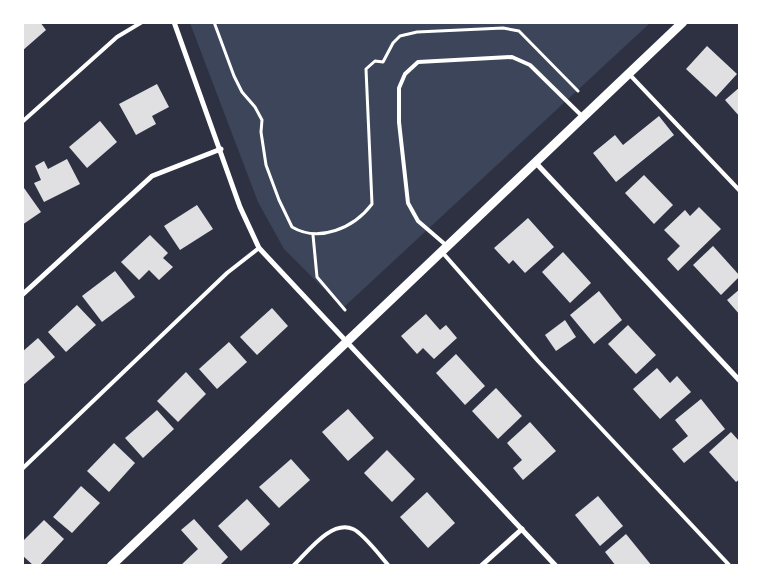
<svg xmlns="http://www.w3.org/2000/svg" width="762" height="588" font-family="'Open Sans',sans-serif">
  <rect width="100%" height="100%" fill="#2d3142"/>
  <path fill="#3c4559" d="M190,23H650L343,308L284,249L258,202Z"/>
  <g fill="#e0e0e3">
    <path d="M22,22H40L46,30L22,51Z"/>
    <path d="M707,46L737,74L716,97L686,69Z"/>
    <path d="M157,84L169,107L152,116L156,124L136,135L119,104Z"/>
    <path d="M740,87V117L725,100Z"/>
    <path d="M659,116L674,135L616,182L593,153L615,135L623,145Z"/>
    <path d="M100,121L117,142L87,168L69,147Z"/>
    <path d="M67,159L80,184L44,202L34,183L41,180L35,166L44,161L48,169Z"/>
    <path d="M644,175L673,205L654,224L625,193Z"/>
    <path d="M24,188L41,212L22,225V189Z"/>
    <path d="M197,205L213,229L180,250L164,226Z"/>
    <path d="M699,207L721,229L678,271L667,259L680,246L664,230L685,210L690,216Z"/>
    <path d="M528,218L554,247L525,273L513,260L509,264L494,248Z"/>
    <path d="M150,235L168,253L163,258L173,267L159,280L149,270L139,280L121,262Z"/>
    <path d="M713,246L740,276L721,295L693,265Z"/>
    <path d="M563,252L591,283L570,303L542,272Z"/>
    <path d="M115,271L135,297L102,322L82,296Z"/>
    <path d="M740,289V315L727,300Z"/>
    <path d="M599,291L622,320L594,344L570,315Z"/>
    <path d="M77,305L96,325L66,352L48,332Z"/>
    <path d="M272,308L288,326L257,355L240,337Z"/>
    <path d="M426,314L440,330L446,325L457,338L434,359L423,348L417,354L401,336Z"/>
    <path d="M565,320L576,337L556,351L545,335Z"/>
    <path d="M628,325L656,355L636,374L608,344Z"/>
    <path d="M38,338L55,357L23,385L22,352Z"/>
    <path d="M229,342L247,362L217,389L199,369Z"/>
    <path d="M456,354L485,386L465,405L436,373Z"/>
    <path d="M657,368L670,383L677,376L691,392L660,419L633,389Z"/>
    <path d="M186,372L206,394L178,422L157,401Z"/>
    <path d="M496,388L522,416L498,439L472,411Z"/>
    <path d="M701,399L725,429L684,463L672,449L688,436L675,420Z"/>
    <path d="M348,409L374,438L348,461L322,432Z"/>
    <path d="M157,410L174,429L143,458L125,438Z"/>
    <path d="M530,422L556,451L523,480L513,468L522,460L507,443Z"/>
    <path d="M731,432L740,442V479L736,482L709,452Z"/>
    <path d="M114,443L135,463L109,492L87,471Z"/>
    <path d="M387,450L415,479L392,502L364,473Z"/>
    <path d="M291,459L310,480L279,508L259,487Z"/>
    <path d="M81,486L100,503L72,533L53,517Z"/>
    <path d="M427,492L455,523L428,548L400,517Z"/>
    <path d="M598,496L623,526L600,546L575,515Z"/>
    <path d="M247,499L270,524L241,551L218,526Z"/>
    <path d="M194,519L228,557L219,566H180L198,549L181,530Z"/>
    <path d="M44,520L64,539L39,566H34L22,555V542Z"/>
    <path d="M626,534L652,566H616L605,552Z"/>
  </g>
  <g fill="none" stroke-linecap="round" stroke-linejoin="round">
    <g stroke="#fff" stroke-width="3">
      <path d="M214,22L234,76L242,92L255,107L262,120L261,132L266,165L279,200L292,227C319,243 354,228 372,204L366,69L375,61L383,62L393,43L400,36L417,32L503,28L519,31L578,91"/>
      <path d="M313,235L317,277L345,310"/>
    </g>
    <g stroke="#fff" stroke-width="4">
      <path d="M630,75L740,191"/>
      <path d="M22,122L117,37L142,22"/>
      <path d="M447,246L418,221L408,203L399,122V88L405,74L418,62L512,57L530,65L583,117"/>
      <path d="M442,252L538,361L730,566"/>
      <path d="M22,469L227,273L259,248"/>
      <path d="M293,566C307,553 331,519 353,529C363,533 381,557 389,566"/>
    </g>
    <g stroke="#fff" stroke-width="5">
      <path d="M174,22L240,207L259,248L556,566"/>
      <path d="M536,163L740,381"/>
      <path d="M22,295L152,176L221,149"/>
      <path d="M481,566L522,529"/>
    </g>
    <path stroke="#fff" stroke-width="9" d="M111,566L683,22"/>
  </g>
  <rect width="762" height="588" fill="none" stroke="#ffffff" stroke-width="48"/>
</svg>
